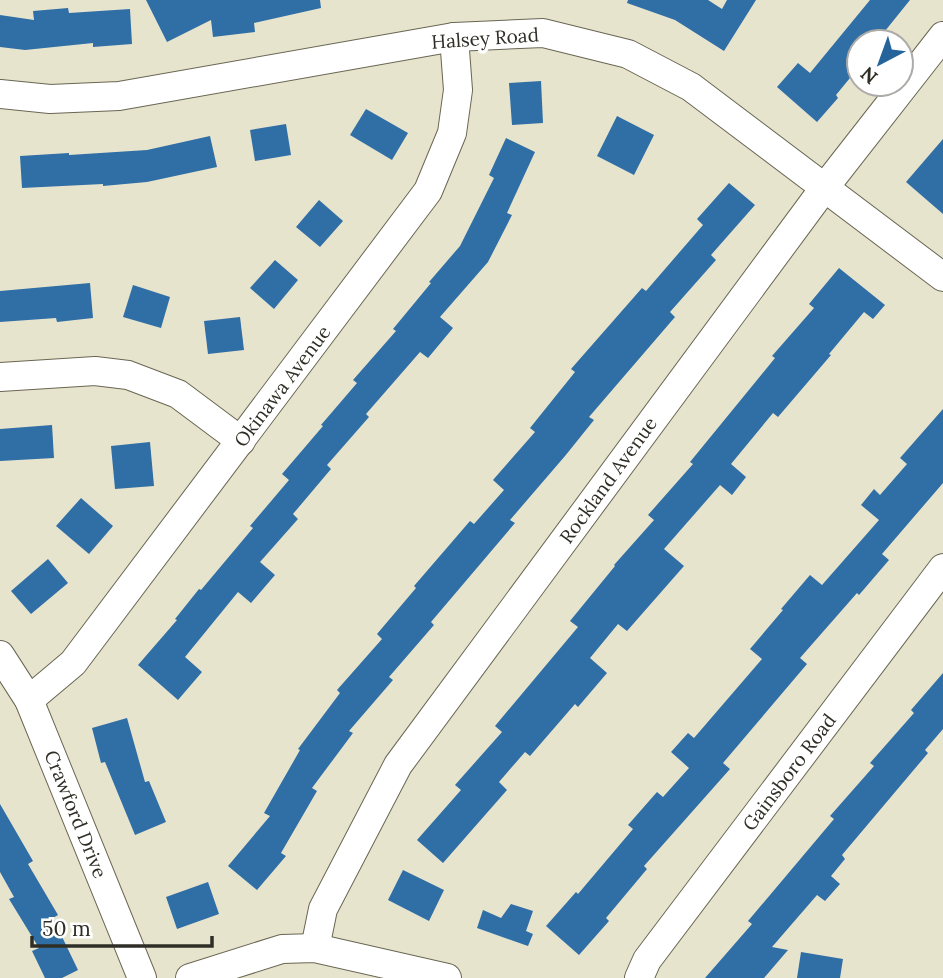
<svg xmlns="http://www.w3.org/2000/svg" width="943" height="978" font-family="Lora,serif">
  <rect width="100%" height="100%" fill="#e7e4ce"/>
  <g fill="#306ea6">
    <path d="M146,0H320L321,8L254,23L255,32L213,37L211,20L167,42Z"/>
    <path d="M628,0H708L722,9L727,0H756L724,51L675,20L627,3Z"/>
    <path d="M870,0H910L885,31L898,42H859V67L836,95L838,98L817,122L777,87L798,63L810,73Z"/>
    <path d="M68,8L69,13L130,9L132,44L93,47V43L25,50L0,47V15L34,20L33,11Z"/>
    <path d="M541,81L543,123L512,125L509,83Z"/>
    <path d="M366,109L408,133L392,160L350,135Z"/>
    <path d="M617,116L654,135L634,175L597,156Z"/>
    <path d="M286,124L291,155L255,161L250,130Z"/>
    <path d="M210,136L217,167L147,182L103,186V184L22,188L20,156L69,153V155L147,150Z"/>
    <path d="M506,138L535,152L507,213L512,215L488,262L440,317L453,328L428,358L420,352L366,414L369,417L327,465L331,469L293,514L298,519L260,562L275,575L251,603L238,592L185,657L202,672L178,700L138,665L177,620L175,619L199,589L201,590L253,528L250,526L289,480L282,474L323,426L321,425L357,383L353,380L396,331L393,329L431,283L429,282L460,246L494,178L489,175Z"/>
    <path d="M943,139V214L906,182Z"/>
    <path d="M729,183L755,205L711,255L716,260L670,312L675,317L589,417L594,420L565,456L510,520L515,523L431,622L434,625L389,677L393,680L349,731L353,733L312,788L317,791L281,853L286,856L257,890L228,866L270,816L264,813L300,750L298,749L340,693L337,690L382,639L377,634L416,588L414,586L470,521L474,524L504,490L493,480L535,432L530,428L575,372L571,369L642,288L646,291L703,225L697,219Z"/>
    <path d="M319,200L343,221L320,247L296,227Z"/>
    <path d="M275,260L298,280L274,309L250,288Z"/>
    <path d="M839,268L885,305L873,319L864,312L829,354L831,355L778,417L773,413L731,464L746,477L732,495L720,485L664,549L684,566L627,631L618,624L590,658L607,673L578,707L575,704L530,756L525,752L499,782L507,790L443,863L417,840L461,790L455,785L502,732L495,726L578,627L570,621L615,566L614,565L654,520L648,515L693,464L690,462L775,358L772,356L814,308L809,304Z"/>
    <path d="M90,283L93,318L57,322L56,318L0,322V291Z"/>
    <path d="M133,285L170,297L161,328L123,317Z"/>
    <path d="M240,317L244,350L208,354L204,321Z"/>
    <path d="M943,409V483L882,554L889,560L859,595L857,593L800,658L807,664L723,763L730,769L644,866L647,869L606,918L609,921L579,955L546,926L576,892L578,894L633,829L628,825L657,792L663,797L689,768L671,752L688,733L694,738L762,659L750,649L783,610L781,609L810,575L822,585L879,520L861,505L874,489L880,495L907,464L900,458Z"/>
    <path d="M52,425L54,458L0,461V429Z"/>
    <path d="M150,442L154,486L115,489L111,446Z"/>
    <path d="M81,498L113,526L89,554L56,526Z"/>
    <path d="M48,559L68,583L31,614L11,591Z"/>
    <path d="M943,673V729L925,750L928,753L842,855L845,859L831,876L840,884L825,901L817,895L772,947L788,950L764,978H705L752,924L748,921L834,819L830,816L874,766L870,763L914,713L911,710Z"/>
    <path d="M127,718L145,782L149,781L166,822L135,835L105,762L101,763L92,728Z"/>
    <path d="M0,804L33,861L28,864L58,915L53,918L78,970L62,978H45L32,951L39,948L9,899L14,897L0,872Z"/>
    <path d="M403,870L444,890L429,921L388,900Z"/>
    <path d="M208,882L219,914L177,929L166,897Z"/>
    <path d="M511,904L533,911L526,931L533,934L528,946L477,928L483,910L501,918Z"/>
    <path d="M801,952L843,959L840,978H797Z"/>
  </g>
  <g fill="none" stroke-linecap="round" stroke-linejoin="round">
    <g stroke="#696653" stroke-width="30">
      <g id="minor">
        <path d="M0,94L50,99L119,96L454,37L543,33L628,54L691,87L943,277"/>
        <path d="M0,377L95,371L128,375L178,394L241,441"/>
        <path d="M0,655L29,700L142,978"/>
        <path d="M29,700L73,663L428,191L452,133L458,90L454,37"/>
        <path d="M315,948L323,909L398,765L825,187L943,36"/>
        <path d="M190,978L282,949L315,948L447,978"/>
        <path d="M639,978L647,960L943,568"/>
      </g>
    </g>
    <use href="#minor" stroke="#fff" stroke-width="28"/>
  </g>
  <g text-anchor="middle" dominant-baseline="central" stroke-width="7" stroke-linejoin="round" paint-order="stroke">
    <g font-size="19" fill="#2f2e26" stroke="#fff">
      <text transform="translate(485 38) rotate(-4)">Halsey Road</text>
      <text transform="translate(282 386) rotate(-53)">Okinawa Avenue</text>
      <text transform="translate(608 480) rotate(-54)">Rockland Avenue</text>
      <text transform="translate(789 772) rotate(-53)">Gainsboro Road</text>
      <text transform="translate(76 814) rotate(68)">Crawford Drive</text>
    </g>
  </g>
  <g transform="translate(880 63) rotate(221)"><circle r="33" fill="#ffffff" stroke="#acaba8" stroke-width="2"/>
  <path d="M0-5L12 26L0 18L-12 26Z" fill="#25649a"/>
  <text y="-10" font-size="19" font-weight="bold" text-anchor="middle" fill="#2f2e26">N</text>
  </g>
  <path d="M32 936v10h180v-10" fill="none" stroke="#2f2e26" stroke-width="3.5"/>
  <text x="42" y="936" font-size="21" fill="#2f2e26" stroke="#ffffff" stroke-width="5" paint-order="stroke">50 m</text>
</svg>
